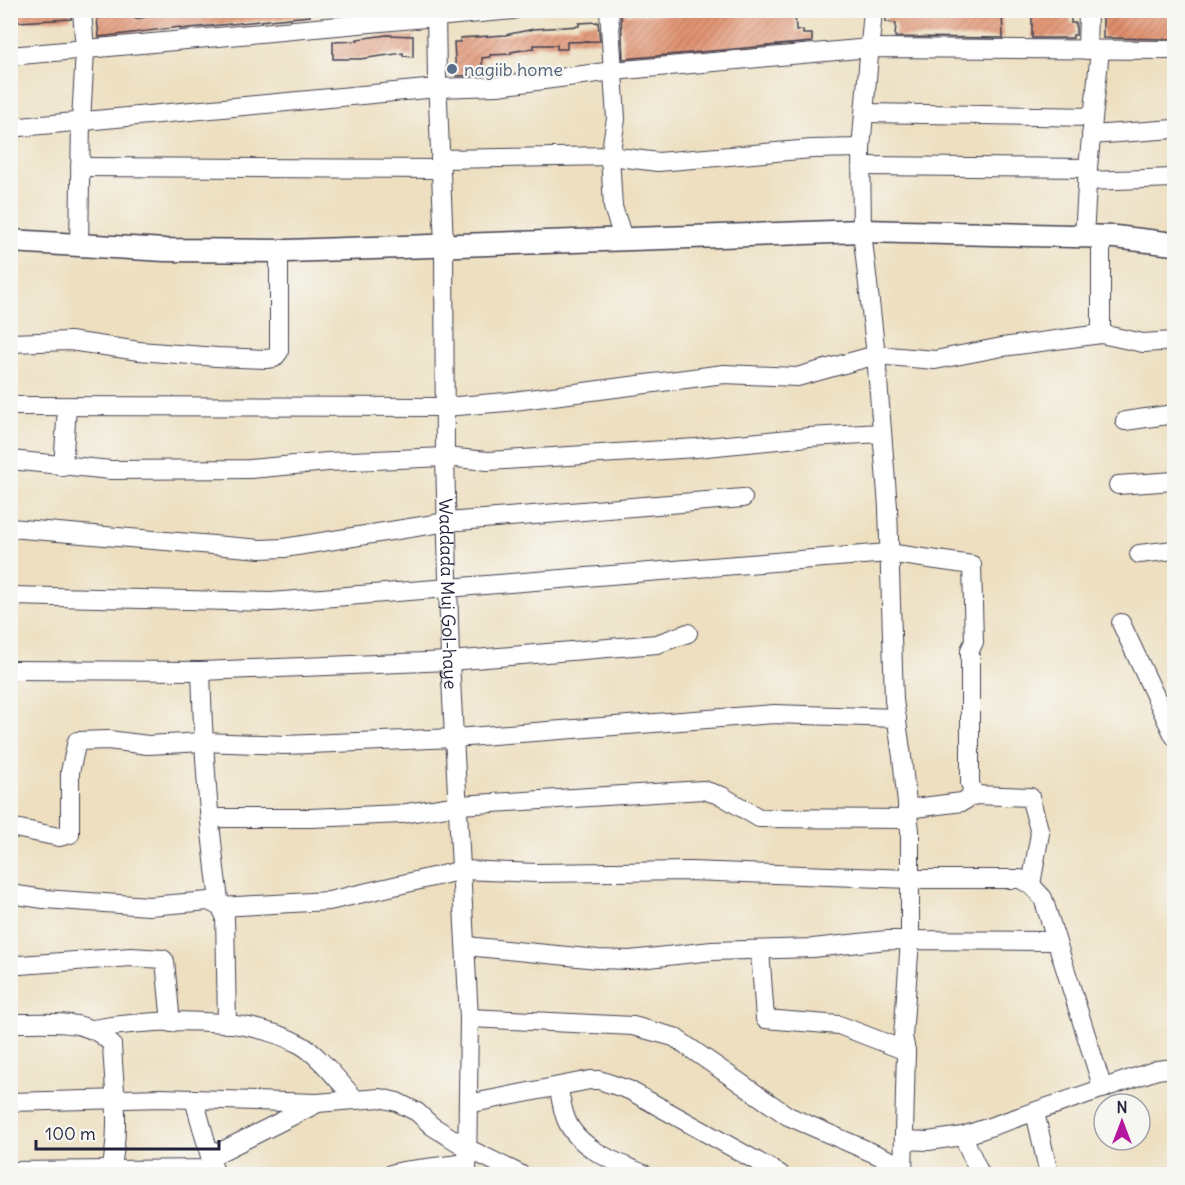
<svg xmlns="http://www.w3.org/2000/svg" width="1185" height="1185" font-family="Delius,sans-serif">
  <defs>
    <pattern id="building-hatch" width="6" height="6" patternUnits="userSpaceOnUse" patternTransform="scale(1.5)"><rect width="6" height="6" fill="#e1906d"/><path d="M-1 1l2-2M0 6l6-6M5 7l2-2" fill="none" stroke="#b6755b"/></pattern>
  </defs>
  <rect width="100%" height="100%" fill="#f6f6f2"/>
  <filter id="ink" filterUnits="userSpaceOnUse"><feTurbulence type="fractalNoise" baseFrequency=".0167" numOctaves="2"/><feDisplacementMap in="SourceGraphic" scale="12" xChannelSelector="R" yChannelSelector="G"/><feConvolveMatrix kernelMatrix="1 2 1 2 8 2 1 2 1" color-interpolation-filters="sRGB"/></filter>
  <filter id="wash" filterUnits="userSpaceOnUse"><feTurbulence type="fractalNoise" baseFrequency=".008" numOctaves="4" result="noise"/><feDisplacementMap in="SourceGraphic" scale="24" xChannelSelector="R" yChannelSelector="G"/><feGaussianBlur stdDeviation="1.35" result="paint"/><feColorMatrix in="noise" values="0 0 0 0 0 0 0 0 0 0 0 0 0 0 0 0 0 1.4 0 .05"/><feComposite in="paint" operator="in"/></filter>
  <g filter="url(#wash)">
    <rect width="100%" height="100%" fill="#eddfbf"/>
    <g id="blocks">
      <g fill="url(#building-hatch)">
        <path d="M10,10H71V19L17,22L10,21Z"/>
        <path d="M96,10H134L135,19L190,10H309L310,16L180,29V27L99,37Z"/>
        <path d="M709,10H795L796,31L803,30V34H812V42L623,59L621,14H666V12Z"/>
        <path d="M886,10H1002L1003,38L895,37L896,23L886,22Z"/>
        <path d="M1032,10H1071V23H1076V35H1073V38H1032Z"/>
        <path d="M1103,10H1174V39L1103,38Z"/>
        <path d="M598,22L600,41L567,42V49H557V45H534V48L511,52V54L490,55V57L482,58L483,75L456,76L454,42H460V38L505,35L534,29L579,26V23Z"/>
        <path d="M387,35L413,36V57L403,56V53L360,59H333V42L358,41L357,39Z"/>
      </g>
    </g>
  </g>
  <g filter="url(#ink)">
    <use href="#blocks" fill-opacity="0" stroke="#403e4f" stroke-width="1.5"/>
    <g fill="none" stroke-linecap="round" stroke-linejoin="round">
      <g stroke="#403e4f" stroke-width="20">
        <g id="minor">
          <path id="s1" d="M436,10L437,78L444,245L445,457L450,661L469,1018L467,1174"/>
          <path d="M609,10L616,119L610,156L613,207L624,241"/>
          <path d="M873,10L861,148L862,231L876,355L888,507L894,700L902,757L910,831V940L903,1037L906,1051L903,1174"/>
          <path d="M1087,50L1088,10"/>
          <path d="M10,56L513,10"/>
          <path d="M866,113L1093,117"/>
          <path d="M10,128L437,88L498,86L613,71L870,48L1174,50"/>
          <path d="M1091,135L1174,129"/>
          <path d="M440,159L610,156L658,162L812,149L861,148"/>
          <path d="M863,166L1088,168"/>
          <path d="M80,167L440,169"/>
          <path d="M1087,181L1174,178"/>
          <path d="M1084,237L1088,168L1100,50"/>
          <path d="M1101,237V334"/>
          <path d="M79,245L81,121L85,51L82,10"/>
          <path d="M10,343L70,341L139,351L217,357L266,359L274,358L279,352V251"/>
          <path d="M10,406L445,407L506,402L724,374L797,377L876,355L935,360L1002,347L1101,334L1143,343L1174,341"/>
          <path d="M1125,421L1174,414"/>
          <path d="M10,460L111,470L250,469L328,462L445,457L488,461L696,448L809,437L882,433"/>
          <path d="M63,467L67,407"/>
          <path d="M1118,485L1174,481"/>
          <path d="M10,528L261,549L284,548L447,522L743,498"/>
          <path d="M1139,554L1174,550"/>
          <path d="M10,596L271,602L888,553L972,565L974,642L970,650V783L974,795"/>
          <path d="M1121,623L1174,736"/>
          <path d="M10,670L201,671L450,661L657,644L688,633"/>
          <path d="M201,671C203,750 209,829 220,907L329,901L463,870L536,873L690,871L910,879H1020L1031,885L1043,898L1103,1089"/>
          <path d="M907,809L962,802L974,795L1030,797L1040,833L1031,885"/>
          <path d="M211,818H311L401,814L459,805L703,790L722,796L759,818L908,819"/>
          <path d="M10,827L59,837L70,834V772L77,741L108,740L148,745L203,742L285,745L455,738L774,714L897,718"/>
          <path d="M10,894L44,899L149,906L209,901L220,907L225,915L227,1024"/>
          <path d="M466,946L598,959L630,960L712,951L813,948L887,940L1056,941"/>
          <path d="M760,950L765,1019L839,1025L906,1051"/>
          <path d="M10,963L20,965L131,957L163,959L165,961L171,1023"/>
          <path d="M469,1018L633,1026L674,1037L788,1116L903,1166"/>
          <path d="M10,1023C43,1024 90,1016 112,1045C114,1087 121,1133 110,1174"/>
          <path d="M93,1029C153,1019 247,1014 301,1045C319,1055 341,1084 356,1100"/>
          <path d="M558,1087C561,1097 562,1109 566,1119C577,1148 617,1163 644,1174"/>
          <path d="M194,1099L213,1167"/>
          <path d="M10,1102L162,1098L317,1103L380,1098L397,1102L417,1112L432,1126L469,1149L520,1174"/>
          <path d="M468,1104L590,1080H599L629,1090L780,1174"/>
          <path d="M1035,1112L1049,1174"/>
          <path d="M963,1136L980,1174"/>
          <path d="M904,1140L928,1141L963,1136L1157,1070L1174,1068"/>
          <path d="M210,1157L316,1104"/>
          <path d="M10,1171L214,1169"/>
          <path d="M391,1174L403,1171L467,1163"/>
        </g>
      </g>
      <g stroke="#403e4f" stroke-width="25">
        <path id="major" d="M10,241L165,250L287,251L862,231L1115,237L1174,244"/>
      </g>
      <use href="#minor" stroke="#fff" stroke-width="18"/>
      <use href="#major" stroke="#fff" stroke-width="22"/>
    </g>
  </g>
  <circle fill="#5c6f8a" stroke="#f6f6f2" stroke-width="2" cx="452" cy="69" r="6"/>
  <g text-anchor="middle" dominant-baseline="central" stroke-width="4.5" stroke-linejoin="round" paint-order="stroke">
    <g font-size="18" fill="#4e5e75" stroke="#f6f6f2" text-anchor="start">
      <text x="464" y="69">nagiib home</text>
    </g>
    <g font-size="18" fill="#22223b" stroke="#f6f6f2">
      <text stroke="none"><textPath href="#s1" startOffset="584">Waddada Muj Gol-haye</textPath></text>
    </g>
  </g>
  <rect width="1185" height="1185" fill="none" stroke="#f6f6f2" stroke-width="36"/>
  <g transform="translate(1122 1122)"><circle r="28" fill="#f6f6f2" stroke="#a1a1a9" stroke-width="1.5"/>
  <path d="M0-4.5L10 22L0 15L-10 22Z" fill="#b5179e"/>
  <text y="-9" font-size="16" font-weight="bold" text-anchor="middle" fill="#22223b">N</text>
  </g>
  <path d="M36 1140v9h183v-9" fill="none" stroke="#22223b" stroke-width="3"/>
  <text x="45" y="1140" font-size="18" fill="#22223b" stroke="#f6f6f2" stroke-width="4.5" paint-order="stroke">100 m</text>
</svg>
